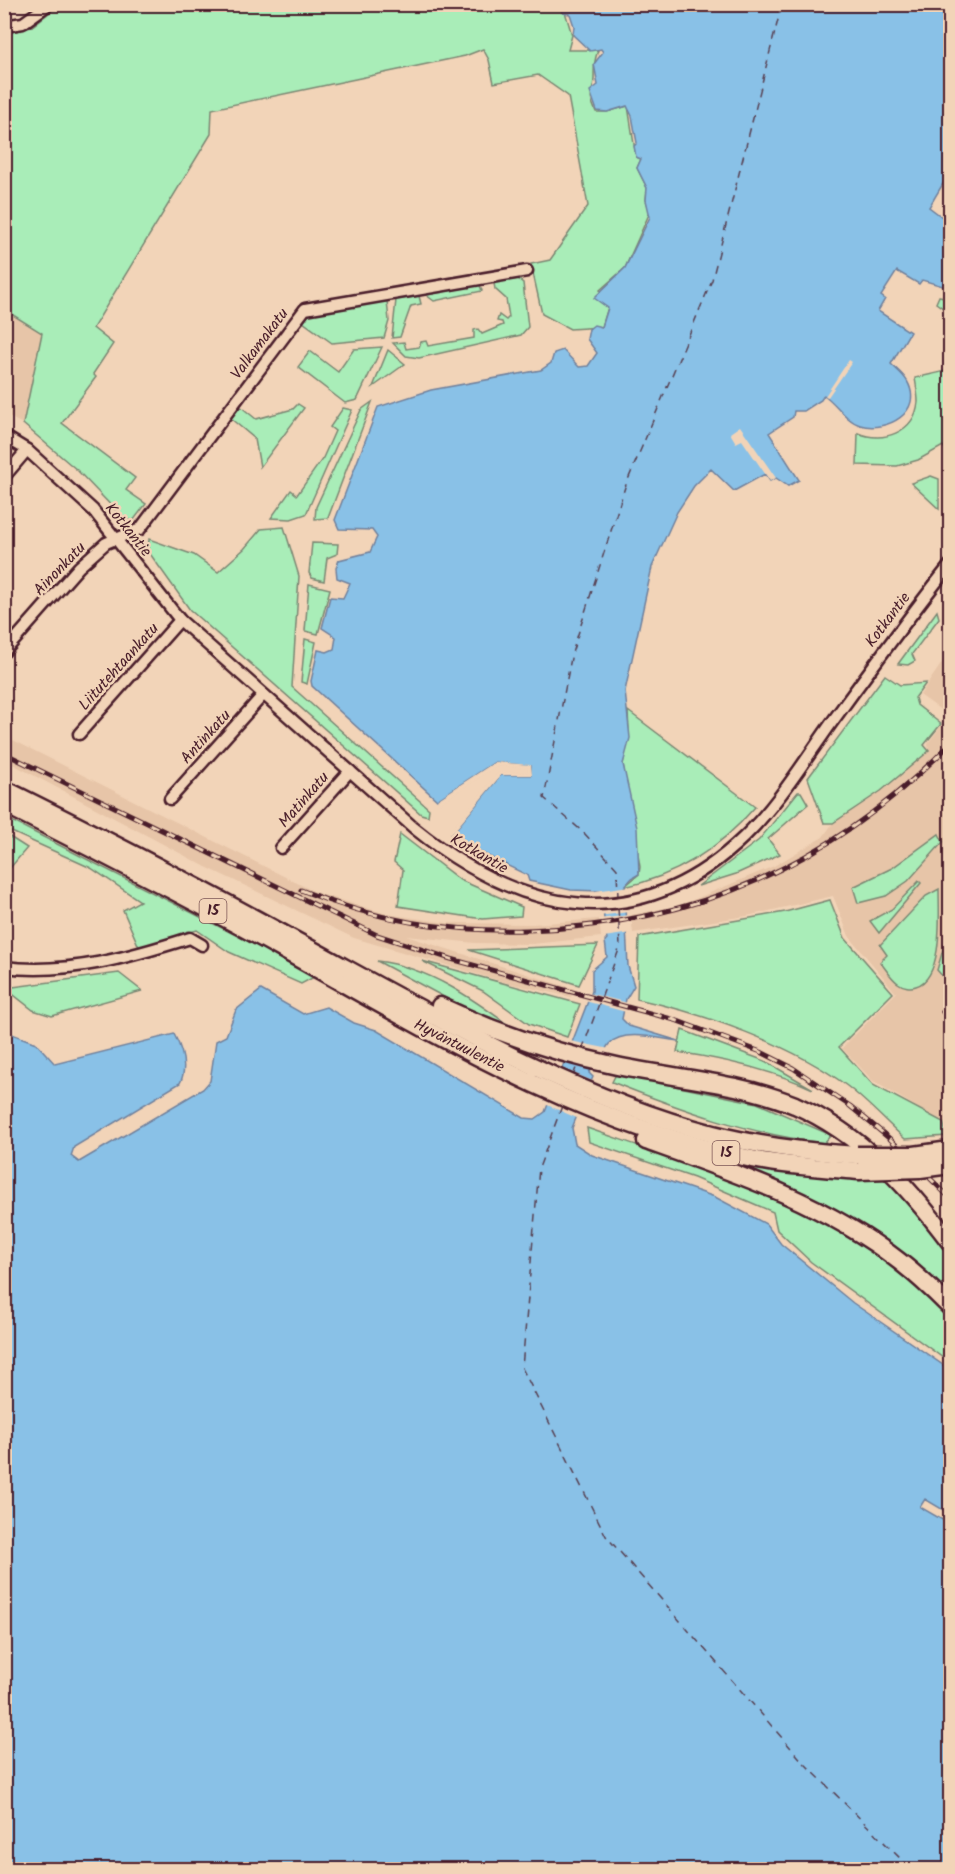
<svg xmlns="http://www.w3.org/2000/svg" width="955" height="1874" font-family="Kalam,sans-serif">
  <rect width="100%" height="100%" fill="#f2d4b8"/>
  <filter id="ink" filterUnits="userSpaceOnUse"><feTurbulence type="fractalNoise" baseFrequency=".0167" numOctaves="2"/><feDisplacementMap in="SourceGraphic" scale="12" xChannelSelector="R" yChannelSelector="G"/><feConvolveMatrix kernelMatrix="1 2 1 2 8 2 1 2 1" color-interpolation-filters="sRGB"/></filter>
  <g filter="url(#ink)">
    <g fill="#e7c5a8">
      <path d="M4,310L42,333L23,424L5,415Z"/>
      <path d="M950,651V1127L873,1081L842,1048L896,993L849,936L833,896L747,916L633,933L631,915L681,905L774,866L823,837L833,823L881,791L929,751L928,743L949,716L920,695Z"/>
      <path d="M5,736L317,893L387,914L447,923L533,924L599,919L601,937L532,944L475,943L406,936L574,989L571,997L508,983L354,938L206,867L5,760Z"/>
    </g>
    <g fill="#a9edb8" stroke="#7a8672" stroke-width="1.5">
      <path d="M59,5H563L572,35L568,50H598C594,61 594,67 594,79C593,96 587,93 596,112H607L628,106L636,157L641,159L637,168L647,188L646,200L650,212L625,268L600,290L603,303L608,307L602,327L570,329L542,314L531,264L550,260L588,206L568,96L538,75L494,83L489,60L483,49L465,56L212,109L211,134L93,328L113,344L93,374L96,377L62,423L135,478L126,490L146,504L133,521L124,519L77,470L23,424L42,333L5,310L4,71L11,45L8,33L31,27Z"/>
      <path d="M518,279L523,283L528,327L521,335L419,358L406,356L393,343L404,342L406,349L419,347L421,342L426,341L428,346L474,338V330L478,329L482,334L503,325L502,322L497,321L499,315L506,320L509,317L506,299L495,289L494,283Z"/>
      <path d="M480,285L482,291L434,301L426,295Z"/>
      <path d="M419,296L421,304L411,306L400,337L392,338L396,300Z"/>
      <path d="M939,296L950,298V313L936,303Z"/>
      <path d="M387,301L389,321L384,338L332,343L303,322L310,314Z"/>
      <path d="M382,347L357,400L345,403L298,367L310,351L338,372L354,349Z"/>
      <path d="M388,350L405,364L373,387Z"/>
      <path d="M950,370V457L943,446L918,460L897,466L857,465L858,433C883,444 915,432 918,402C918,394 916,385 915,378Z"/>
      <path d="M372,402L328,518L315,519L316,507L361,410Z"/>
      <path d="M298,404L304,408L260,467L255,439L230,418L240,406L256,419L293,409Z"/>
      <path d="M343,408L352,410L306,514L291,519L271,518L291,490L297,495L323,458L335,431L330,427Z"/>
      <path d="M931,476L939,479V509L911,483Z"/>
      <path d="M284,527L299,576L292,687L429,809L428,816L421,814L190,610L148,551L149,539L194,555L218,572L244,549L261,529Z"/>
      <path d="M312,543L338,544L337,554L327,558L324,581L312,578L309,573Z"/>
      <path d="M309,584L330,589L318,634L305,631Z"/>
      <path d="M937,611L939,618L912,654L915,661L908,665L898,664Z"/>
      <path d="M305,639L316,642L307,684L301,682Z"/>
      <path d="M885,675L900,685L926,683L915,698L917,705L941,724L924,745L929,751L881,791L833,823H824L808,778Z"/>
      <path d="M628,711L755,807C720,848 677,876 624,887L639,874L640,867L623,764L629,733Z"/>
      <path d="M798,792H801L808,804L768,839L780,854L736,874L698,886L759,840Z"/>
      <path d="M4,817L316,976L301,984L229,952L197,930L139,947L123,910L140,901L91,868L5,829Z"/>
      <path d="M5,834L27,848L5,874Z"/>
      <path d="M400,834L460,880L522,907L521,916L483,919L398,906L403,870L394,862Z"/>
      <path d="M939,834L943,842L908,881L886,896L858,903L853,887L892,868Z"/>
      <path d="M919,881L921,883L879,933L870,921L892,909Z"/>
      <path d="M939,889C939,912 944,978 916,986C911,988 903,987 898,983C891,978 886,969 880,962L887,955L880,945L926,896Z"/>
      <path d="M830,900L845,938L893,993L839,1047L873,1085L943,1122L947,1136L905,1139C886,1122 868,1102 847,1086C793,1045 703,1013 637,999L639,937L785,912Z"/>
      <path d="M950,926V976L945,979L937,970Z"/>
      <path d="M598,945L579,985L469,950Z"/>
      <path d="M377,961C429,967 475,1000 515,1030L470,1011Z"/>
      <path d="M422,961L580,1004L567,1037L529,1024L483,991Z"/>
      <path d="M119,973L142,991L52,1016L33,1010L5,988Z"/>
      <path d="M682,1030L765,1061L813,1089C769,1069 724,1059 677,1052Z"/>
      <path d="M616,1074L757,1103L831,1135L824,1143C752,1135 679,1109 612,1082Z"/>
      <path d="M587,1128C719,1174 849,1213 950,1315V1363L811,1262L777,1230L773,1212L694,1178L589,1142Z"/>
      <path d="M738,1166L812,1176L891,1179L950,1254V1295C883,1231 822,1201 738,1166Z"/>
    </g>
    <path fill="#89c1e7" stroke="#70809c" stroke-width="1.5" d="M559,5H950V172L929,207L950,223V288L922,280L919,284L897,271L881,296L885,299L878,311L910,332L891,364C896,369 904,375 907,381C925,412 886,433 860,425C846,421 836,403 824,395L821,400L804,411H794L793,417L769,433L799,480L788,486L776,478L770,481L765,474L734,491L711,469L694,486L677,512L652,567L625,691L630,738L623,764L637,828L639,874L632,878L624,887L628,966L634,986L626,999L622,1019L629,1026L679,1041C660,1039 624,1028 609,1044C604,1050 601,1062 597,1070L593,1067L589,1073L593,1077L572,1128L575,1144L592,1155L715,1197L766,1224L781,1244L853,1303L950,1370V1514L925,1499L920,1507L946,1522L950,1515V1869H5L4,1031L36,1043L55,1064L174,1034C182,1049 188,1067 180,1083L74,1147L71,1156L79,1162L203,1089L210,1081L216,1041L226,1036L236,1010L261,990L303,1014L326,1007L354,1023L376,1030L524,1118L535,1119L545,1112L592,991V970L607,957L605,941L607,939L600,891L571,890L529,881L527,875L471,848L451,835L501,775H531V766L495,762L437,800L312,686L311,681L318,650L327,652L334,649L336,637L322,628L330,597L343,598L350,583L337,578L336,568L339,560L370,552L377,537L372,530L339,529L335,520L378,407L431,390L541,370L551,363L554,353L563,350L579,367L588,366L597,353L587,339L589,329L594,325L602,327L608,308L594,298L625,268L650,217L646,200L647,188L637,168L641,159L636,157L634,146L637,143L632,116L627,106L607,112L597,111L590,91L598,85L594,64L603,52L601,49L590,51L573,35L574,26L570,14L563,13Z"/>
    <g fill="#f2d4b8">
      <path d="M849,360L852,362L828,397L825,396Z"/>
      <path d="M740,426L776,478L770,481L742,440L736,443L730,433Z"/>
      <path d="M495,762L531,765L532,775H501L451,835L450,832L499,773L528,772V768L497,765L439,803L437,800Z"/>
      <path d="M629,886V912L599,916L595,891Z"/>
      <path d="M629,915L631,933L604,937L599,919Z"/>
      <path d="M588,993L628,1003L626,1012L585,1001Z"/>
      <path d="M570,1041L610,1049L601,1067L563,1059Z"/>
      <path d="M559,1067L595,1082L579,1119L545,1104Z"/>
    </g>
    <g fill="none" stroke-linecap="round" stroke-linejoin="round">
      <g stroke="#573f51" stroke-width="1.5" stroke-dasharray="8 6" stroke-linecap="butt">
        <path d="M618,898L617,869L584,833L544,798L572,653L625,487L712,280L782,4"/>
        <path d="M582,1050L620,947L618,906"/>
        <path d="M573,1076L578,1063"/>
        <path d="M562,1106L539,1168L522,1368L606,1536L804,1763L912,1870"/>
      </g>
      <g stroke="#4a1f2b" stroke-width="15">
        <g id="minor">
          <path d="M4,26L23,23L49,4"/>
          <path d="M4,436L27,450L93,510L180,620L414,828C520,914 637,940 744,837C780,802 806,758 835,718C873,666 910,615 950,565"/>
          <path d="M4,477L27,450"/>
          <path d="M4,652L79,567L106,543L140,529L305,309L527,271"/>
          <path d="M79,734L180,620"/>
          <path d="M170,799L263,695"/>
          <path d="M281,848L350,771"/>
          <path d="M4,967C69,975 130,957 190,938L202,945"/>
        </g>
      </g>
      <g stroke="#4a1f2b" stroke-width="21">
        <g id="highway">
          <path d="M4,789C103,838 200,888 296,941C425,1011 570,1097 713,1134C760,1146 808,1152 857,1155"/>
          <path d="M4,804C97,851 190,898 280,948C431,1032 581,1124 752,1159C787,1166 823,1168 859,1171"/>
          <path d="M440,1006C497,1033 555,1053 617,1066C675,1078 739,1082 795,1105C861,1134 908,1186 950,1242"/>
          <path d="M646,1141C733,1172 825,1203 899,1261C917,1275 934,1291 950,1307"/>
        </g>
      </g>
      <use href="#minor" stroke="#f2d4b8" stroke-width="10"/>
      <use href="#highway" stroke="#f2d4b8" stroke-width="16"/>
      <g stroke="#4a1f2b" stroke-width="5">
        <g id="rail">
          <path d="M4,753L377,935L451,959L675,1020L761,1052L793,1068L850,1106L890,1139L950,1198"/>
          <path d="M301,890C375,921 447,932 527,930C694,925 833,864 950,744"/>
          <path d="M943,1012L950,1009"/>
        </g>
      </g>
      <use href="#rail" stroke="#f2d4b8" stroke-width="3" stroke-dasharray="9" stroke-linecap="butt"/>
      <g stroke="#4a1f2b" stroke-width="21" stroke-linecap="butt">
        <g id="highway-bridge">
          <path d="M857,1155H914L950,1150"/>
          <path d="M859,1171L920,1169L950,1165"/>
        </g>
      </g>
      <use href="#highway-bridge" stroke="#f2d4b8" stroke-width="16"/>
    </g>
  </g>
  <g text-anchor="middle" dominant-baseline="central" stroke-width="5" stroke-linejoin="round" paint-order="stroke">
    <g fill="#f2d4b8" stroke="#7c5555" stroke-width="1.5">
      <rect x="199.5" y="899" width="27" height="24" rx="4.5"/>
      <rect x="712.5" y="1141" width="27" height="24" rx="4.5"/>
    </g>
    <g font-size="15" font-weight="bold" fill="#4a1f2b">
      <text x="213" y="911">15</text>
      <text x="726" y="1153">15</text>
    </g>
    <g font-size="16" fill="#4a1f2b" stroke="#f2d4b8">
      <text transform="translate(260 344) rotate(-53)">Valkamakatu</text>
      <text transform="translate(128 530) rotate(51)">Kotkantie</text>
      <text transform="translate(60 569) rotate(-46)">Ainonkatu</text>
      <text transform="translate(888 620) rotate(-53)">Kotkantie</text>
      <text transform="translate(119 667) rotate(-48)">Liitutehtaankatu</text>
      <text transform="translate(206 737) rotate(-48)">Antinkatu</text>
      <text transform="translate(304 800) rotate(-49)">Matinkatu</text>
      <text transform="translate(479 854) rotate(30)">Kotkantie</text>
      <text transform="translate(459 1046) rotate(27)">Hyväntuulentie</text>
    </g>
  </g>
  <rect width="955" height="1874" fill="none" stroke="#f2d4b8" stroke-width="24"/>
  <rect x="12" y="12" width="931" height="1850" fill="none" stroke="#4a1f2b" stroke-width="2" filter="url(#ink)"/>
</svg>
